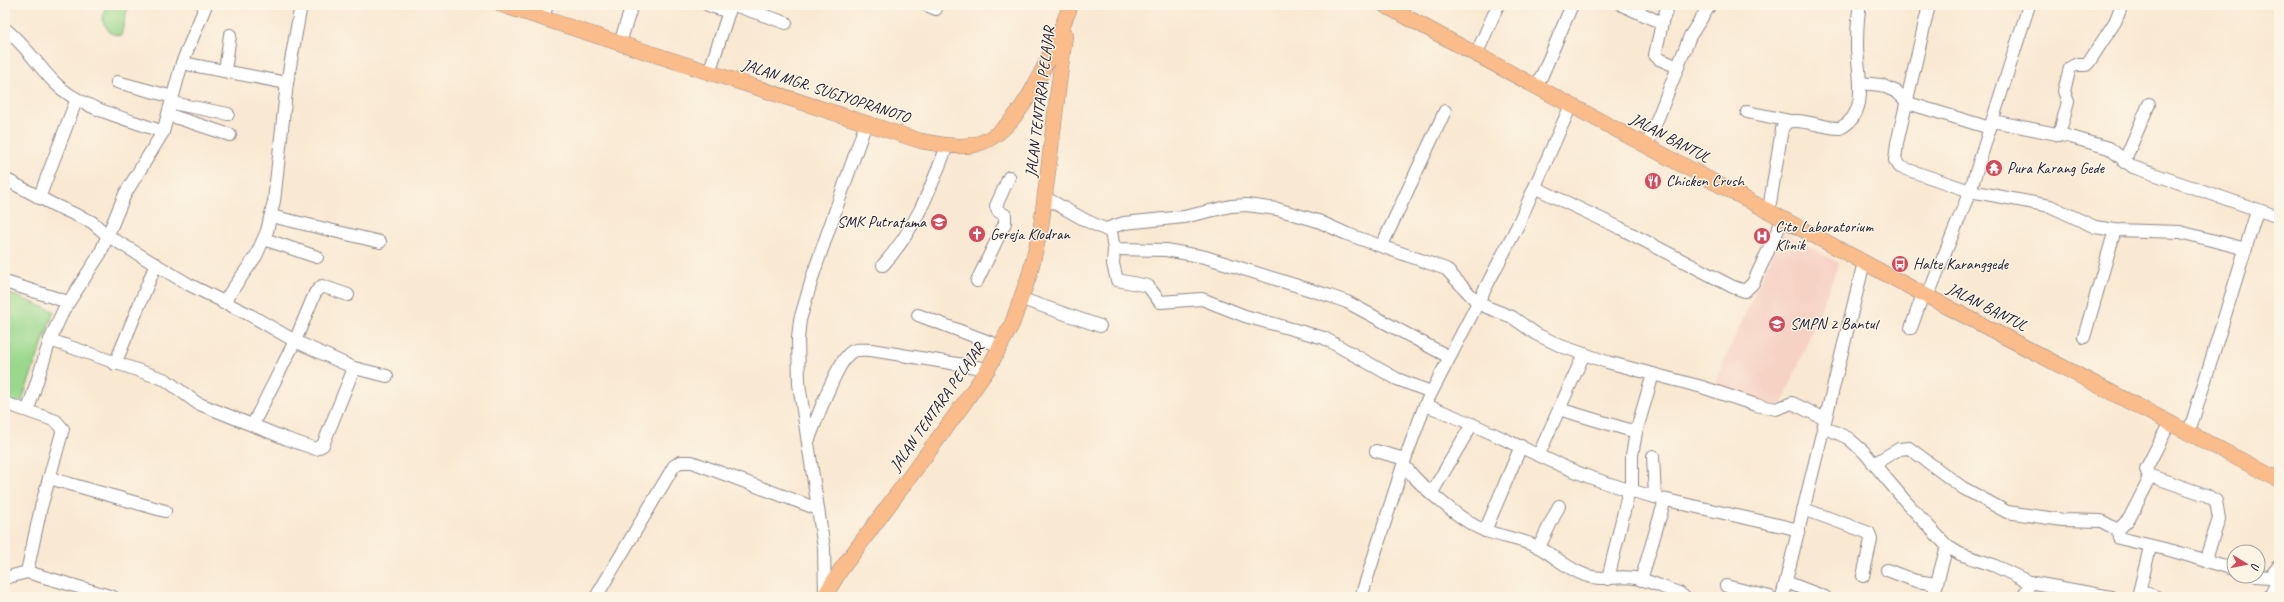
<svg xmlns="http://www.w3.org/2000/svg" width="2284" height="602" font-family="Caveat,sans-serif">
  <rect width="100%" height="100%" fill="#fcf5e5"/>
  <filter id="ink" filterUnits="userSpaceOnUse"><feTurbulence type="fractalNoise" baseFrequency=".025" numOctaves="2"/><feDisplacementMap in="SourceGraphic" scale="8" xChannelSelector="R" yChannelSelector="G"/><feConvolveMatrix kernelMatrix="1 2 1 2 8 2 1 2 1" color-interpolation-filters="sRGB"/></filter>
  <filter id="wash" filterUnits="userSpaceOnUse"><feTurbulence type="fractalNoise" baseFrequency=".012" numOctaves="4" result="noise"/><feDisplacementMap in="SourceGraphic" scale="16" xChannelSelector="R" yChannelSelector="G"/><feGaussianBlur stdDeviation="0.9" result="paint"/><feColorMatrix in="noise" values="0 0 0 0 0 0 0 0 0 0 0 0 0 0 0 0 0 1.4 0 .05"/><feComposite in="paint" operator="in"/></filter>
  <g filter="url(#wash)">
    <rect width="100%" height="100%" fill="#f9e9d3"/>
    <path fill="#f6d2c5" d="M1782,231L1839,263L1783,403L1778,406L1713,386Z"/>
    <g fill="#9ad88d" stroke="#5e7d64">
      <path d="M106,5H128L121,36L110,33L102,20Z"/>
      <path d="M5,292L54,311L19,408L5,403Z"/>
    </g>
  </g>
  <g filter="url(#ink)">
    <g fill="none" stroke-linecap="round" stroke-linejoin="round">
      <g stroke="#8e8687" stroke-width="14">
        <g id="minor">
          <path d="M708,5L729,12"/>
          <path d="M734,5L786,23"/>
          <path d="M926,5L936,9"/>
          <path d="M1622,5L1662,23L1655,55L1659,59L1678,67"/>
          <path d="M1929,5L1897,143L1895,160L1900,167L1970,191L2050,206L2095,227L2115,230L2180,232L2246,249"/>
          <path d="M1664,17L1668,5"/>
          <path d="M543,18L547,5"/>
          <path d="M5,29C25,44 38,66 55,83C81,109 129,119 163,132"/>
          <path d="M620,43L632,5"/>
          <path d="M1479,48L1498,5"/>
          <path d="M182,63L287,83L274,201L267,231L256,256L223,303"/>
          <path d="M225,71L230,35"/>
          <path d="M709,73L731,5"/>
          <path d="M117,82L173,97"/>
          <path d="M287,83L301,5"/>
          <path d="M1860,83L1881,85L1897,92L1908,103L1990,128"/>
          <path d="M1537,87L1572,5"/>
          <path d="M172,103L228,114"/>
          <path d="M1747,112L1790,121"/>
          <path d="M169,115L230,135"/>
          <path d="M1993,121L2071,137L2109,148L2133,167L2279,217"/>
          <path d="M2059,135L2068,102L2064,91L2070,68L2075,65H2086L2089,62L2115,22L2122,5"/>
          <path d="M1650,138L1690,36L1710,5"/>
          <path d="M2124,162L2149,104"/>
          <path d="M5,179L54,205L92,222L108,236L188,284L250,315L295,341L354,368L387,376"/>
          <path d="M1536,188L1620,228L1733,287L1745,291L1753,283L1783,219"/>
          <path d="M39,198L76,101"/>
          <path d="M1046,198L1085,220L1111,232L1114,249L1166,250L1205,257L1330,296L1347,302L1449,357"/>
          <path d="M1770,203L1782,129L1786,123C1799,116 1824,129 1840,128C1870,114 1858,74 1857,48C1857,34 1857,19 1860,5"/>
          <path d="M271,216L380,242"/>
          <path d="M1106,229L1124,223L1184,217L1231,206L1247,205L1277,209L1318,221L1347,234L1446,269L1479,304L1512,317L1536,334L1561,346L1607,362L1702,387L1756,405L1776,409L1792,403L1825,419"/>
          <path d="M264,239L317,257"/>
          <path d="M1382,245L1445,111"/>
          <path d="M1114,249L1113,264L1117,280L1148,286L1160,302L1202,299L1245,316L1324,338L1397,379L1431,392"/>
          <path d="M883,265C915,230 930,190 947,146"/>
          <path d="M977,281L1005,223V215L998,211L996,206L1009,177"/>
          <path d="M5,282L68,302"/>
          <path d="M1931,288L1970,191L2029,5"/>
          <path d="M1022,299L1100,326"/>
          <path d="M918,315L1000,346"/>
          <path d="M1911,328L1923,294"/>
          <path d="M2084,337L2115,230"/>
          <path d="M50,340L166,380L197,403L287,439L316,449L323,445L354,368"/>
          <path d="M115,364L156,264"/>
          <path d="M5,403L56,421L63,429L41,507L27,572"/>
          <path d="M1425,405C1482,425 1535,457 1592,478C1659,502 1730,513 1799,530"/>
          <path d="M1559,409L1636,432L1632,455V491"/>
          <path d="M28,410L50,340L63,311L100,254L125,194L163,132L182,63L206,5"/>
          <path d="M253,424L295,341L315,293L322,286L348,295"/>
          <path d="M2191,426L2257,211"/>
          <path d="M1824,427L1848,438L1864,452L1906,502L1947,546L1960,554L1993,565L2029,582L2111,597"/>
          <path d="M1636,432L1653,374"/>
          <path d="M809,439C816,421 836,364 850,353C855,348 865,350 871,350L988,369"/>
          <path d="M1376,451L1405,459"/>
          <path d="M1539,454L1584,354"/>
          <path d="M1653,456L1655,497"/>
          <path d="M1875,463L1899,449L1909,448L1963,488L2007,512L2063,520L2101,521L2118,530"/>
          <path d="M1404,465C1418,484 1463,523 1486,531C1503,537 1521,539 1538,547C1554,555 1567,569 1585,575C1603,582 1621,574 1639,579C1653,582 1666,589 1679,593L1684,597"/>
          <path d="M2149,477L2146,469L2170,422"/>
          <path d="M49,478L165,511"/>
          <path d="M1431,494L1472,424"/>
          <path d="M1804,509L1869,533L1871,540L1863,576"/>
          <path d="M1485,531L1521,446"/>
          <path d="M1539,547L1559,506"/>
          <path d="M2205,561L2219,519L2216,501L2206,495L2151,476L2129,519L2118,530L2119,538L2173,551L2234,569"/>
          <path d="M1887,570L1916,581L1937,584"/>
          <path d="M2256,576L2270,577L2279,566"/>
          <path d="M5,578L27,572L113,597"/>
          <path d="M1608,579L1629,490"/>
          <path d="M1641,580L1665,500"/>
          <path d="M1786,582L1825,597"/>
          <path d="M1726,586L1770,597"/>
          <path d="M2140,591L2157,597"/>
          <path d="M825,596L824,548L799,384L798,338L800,320L814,272L866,123"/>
          <path d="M596,597L674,466L680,462H692L818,509"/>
          <path d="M1361,597L1405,459L1425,405L1517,227L1571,105"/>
          <path d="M1782,597L1864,262"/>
          <path d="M1933,597L1947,546"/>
          <path d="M2023,597L2031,582"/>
          <path d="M2138,597L2150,547"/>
          <path d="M2270,597L2279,577"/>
        </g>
      </g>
      <g stroke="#8e8687" stroke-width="16">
        <g id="major">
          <path d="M502,5L921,141C938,144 955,148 972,145C1023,137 1053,46 1071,5"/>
          <path d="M1384,5L1923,294L2279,480"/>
          <path d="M824,597L840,571L960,409L988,369L1012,324L1030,273L1041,227L1065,35"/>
        </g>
      </g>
      <use href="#minor" stroke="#fff" stroke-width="12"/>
      <use href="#major" stroke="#fabc8b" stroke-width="15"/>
    </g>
  </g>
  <defs>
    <g id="temple-disc" transform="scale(0.9)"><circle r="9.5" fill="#d1495b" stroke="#fcf5e5"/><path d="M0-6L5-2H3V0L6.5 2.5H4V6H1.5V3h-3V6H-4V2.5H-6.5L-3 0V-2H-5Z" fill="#fff"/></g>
    <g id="restaurant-disc" transform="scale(0.9)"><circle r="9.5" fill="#d1495b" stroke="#fcf5e5"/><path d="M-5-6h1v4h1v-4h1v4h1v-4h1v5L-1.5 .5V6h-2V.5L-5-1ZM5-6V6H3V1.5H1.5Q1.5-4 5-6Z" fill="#fff"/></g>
    <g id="school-disc" transform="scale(0.9)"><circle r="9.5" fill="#d1495b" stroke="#fcf5e5"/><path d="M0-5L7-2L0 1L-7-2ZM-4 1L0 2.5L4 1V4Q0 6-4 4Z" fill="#fff"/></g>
    <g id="church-disc" transform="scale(0.9)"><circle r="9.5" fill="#d1495b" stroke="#fcf5e5"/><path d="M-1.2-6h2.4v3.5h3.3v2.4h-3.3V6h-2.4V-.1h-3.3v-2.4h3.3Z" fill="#fff"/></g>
    <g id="hospital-disc" transform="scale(0.9)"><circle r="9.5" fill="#d1495b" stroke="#fcf5e5"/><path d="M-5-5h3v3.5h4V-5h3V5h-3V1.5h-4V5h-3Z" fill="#fff"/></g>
    <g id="bus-disc" transform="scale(0.9)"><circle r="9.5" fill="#d1495b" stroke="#fcf5e5"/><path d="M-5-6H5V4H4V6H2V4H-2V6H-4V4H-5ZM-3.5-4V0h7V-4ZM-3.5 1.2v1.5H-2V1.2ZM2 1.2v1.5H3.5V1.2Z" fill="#fff"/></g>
  </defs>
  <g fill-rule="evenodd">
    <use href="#temple-disc" x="1994" y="168"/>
    <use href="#restaurant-disc" x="1653" y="181"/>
    <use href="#school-disc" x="939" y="222"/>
    <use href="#church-disc" x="977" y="234"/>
    <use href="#hospital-disc" x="1762" y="236"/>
    <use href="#bus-disc" x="1900" y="264"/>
    <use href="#school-disc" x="1777" y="324"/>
  </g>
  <g text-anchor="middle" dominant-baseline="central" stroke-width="3" stroke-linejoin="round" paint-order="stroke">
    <g font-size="16" fill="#22223b" stroke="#fcf5e5">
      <text transform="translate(826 91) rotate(18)">JALAN MGR. SUGIYOPRANOTO</text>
      <text transform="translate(1040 102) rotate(-83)">JALAN TENTARA PELAJAR</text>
      <text transform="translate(1670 138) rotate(28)">JALAN BANTUL</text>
      <text transform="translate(1987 307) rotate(27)">JALAN BANTUL</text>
      <text transform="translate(937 407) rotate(-55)">JALAN TENTARA PELAJAR</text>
    </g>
    <g font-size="16" fill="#22223b" stroke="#fcf5e5" text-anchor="start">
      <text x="2007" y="168">Pura Karang Gede</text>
      <text x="1666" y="181">Chicken Crush</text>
      <text x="926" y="222" text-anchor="end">SMK Putratama</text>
      <text x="1775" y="227">Cito Laboratorium<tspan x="1775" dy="18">Klinik</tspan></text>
      <text x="990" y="234">Gereja Klodran</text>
      <text x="1913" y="264">Halte Karanggede</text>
      <text x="1790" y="324">SMPN 2 Bantul</text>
    </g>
  </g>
  <rect width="2284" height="602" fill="none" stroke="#fcf5e5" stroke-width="20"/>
  <g transform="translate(2246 564) rotate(100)"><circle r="19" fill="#fcf5e5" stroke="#a5a1a1"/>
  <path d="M0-3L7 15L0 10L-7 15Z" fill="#d1495b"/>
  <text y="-6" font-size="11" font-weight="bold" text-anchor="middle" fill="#22223b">U</text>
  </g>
</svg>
